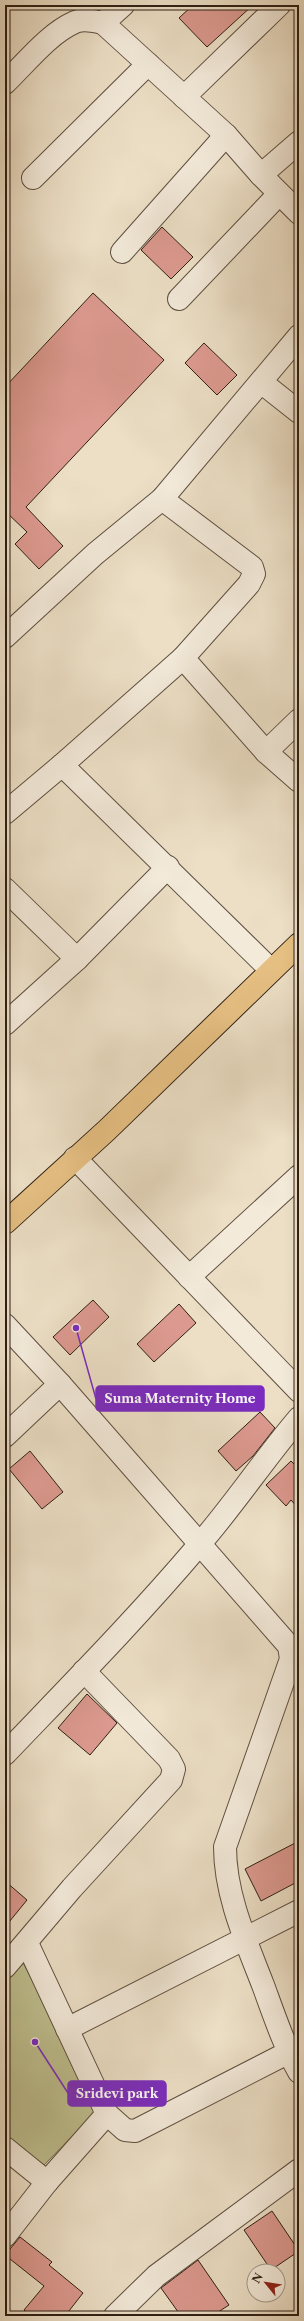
<svg xmlns="http://www.w3.org/2000/svg" width="304" height="2321" font-family="'Libre Caslon Text',serif">
  <rect width="100%" height="100%" fill="#ecdfc6"/>
  <filter id="stains"><feTurbulence type="fractalNoise" baseFrequency=".005" numOctaves="4"/><feColorMatrix values="0 0 0 0 .2 0 0 0 0 .09 0 0 0 0 .02 0 0 0 .5 -.17"/></filter>
  <radialGradient id="worn" r=".72"><stop offset=".6" stop-color="#630" stop-opacity="0"/><stop offset="1" stop-color="#630" stop-opacity=".3"/></radialGradient>
  <path fill="#bfc090" stroke="#767052" d="M20,1957L99,2109L41,2168L5,2139V1975Z"/>
  <g fill="#dc998f" stroke="#2e1f14">
    <path d="M193,5H253L207,47L179,18Z"/>
    <path d="M162,227L193,257L171,279L141,250Z"/>
    <path d="M93,293L164,360L26,507L63,546L39,569L15,544L27,532L5,511V387Z"/>
    <path d="M204,343L237,375L217,395L185,363Z"/>
    <path d="M93,1300L109,1317L70,1355L53,1337Z"/>
    <path d="M179,1304L196,1323L154,1362L137,1344Z"/>
    <path d="M260,1412L275,1428L253,1456L236,1471L218,1451Z"/>
    <path d="M30,1451L63,1492L42,1509L9,1469Z"/>
    <path d="M291,1461L299,1469V1509L291,1500L286,1506L266,1485Z"/>
    <path d="M87,1694L117,1723L90,1755L58,1728Z"/>
    <path d="M299,1841V1881L261,1901L245,1869Z"/>
    <path d="M5,1881L27,1900L5,1927Z"/>
    <path d="M272,2211L299,2251L271,2270L244,2230Z"/>
    <path d="M20,2237L52,2262L49,2265L83,2293L65,2316H32L24,2310L44,2286L5,2255Z"/>
    <path d="M198,2260L229,2305L212,2316H181L161,2288Z"/>
  </g>
  <g fill="none" stroke-linecap="round" stroke-linejoin="round">
    <g stroke="#5e4f40" stroke-width="24">
      <g id="minor">
        <path d="M123,5L103,23L226,135L261,175L299,213"/>
        <path d="M5,83C26,63 48,34 75,22C84,18 94,21 103,23"/>
        <path d="M184,97L279,5"/>
        <path d="M261,175L299,142"/>
        <path d="M33,178L148,64"/>
        <path d="M122,252L226,135"/>
        <path d="M179,299L279,194"/>
        <path d="M261,382L299,412"/>
        <path d="M5,637L95,554L162,499L299,336"/>
        <path d="M183,658L266,752L299,781"/>
        <path d="M266,752L299,720"/>
        <path d="M62,765L183,658L249,584L254,574L252,567L162,499"/>
        <path d="M5,813L62,765L271,970"/>
        <path d="M5,889L77,959"/>
        <path d="M5,1024L77,959L168,867"/>
        <path d="M75,1158L299,1391"/>
        <path d="M189,1277L299,1176"/>
        <path d="M5,1325L60,1384L289,1646L291,1659L225,1847C225,1895 246,1941 263,1985C274,2015 284,2045 299,2072"/>
        <path d="M5,1436L60,1384"/>
        <path d="M5,1754C70,1686 137,1618 198,1546C234,1505 264,1459 299,1418"/>
        <path d="M5,1967L72,1888L171,1780L174,1769L169,1759L84,1671"/>
        <path d="M67,2029L299,1911"/>
        <path d="M107,2114L125,2130L135,2131L299,2047"/>
        <path d="M5,2148L47,2182"/>
        <path d="M5,2236L47,2182L107,2114L27,1943"/>
        <path d="M115,2316L156,2276L299,2170"/>
      </g>
    </g>
    <g stroke="#2e1f14" stroke-width="24">
      <path id="major" d="M5,1223L107,1130L299,944"/>
    </g>
    <use href="#minor" stroke="#f3eada" stroke-width="22"/>
    <use href="#major" stroke="#e6c083" stroke-width="22"/>
  </g>
  <path fill="none" stroke="#7b2cbf" stroke-width="1.5" d="M76 1328L96 1399M35 2042L68 2093"/>
  <g fill="#7b2cbf" stroke="#f3eada" stroke-width="1.5">
    <circle cx="76" cy="1328" r="4"/>
    <circle cx="35" cy="2042" r="4"/>
  </g>
  <g fill="#7b2cbf" stroke="#7b2cbf" stroke-width="1.5">
    <rect x="96" y="1386" width="168" height="25" rx="4"/>
    <rect x="68" y="2081" width="98" height="25" rx="4"/>
  </g>
  <g font-size="13" text-anchor="middle" font-weight="bold" fill="#fff">
    <text x="180" y="1403">Suma Maternity Home</text>
    <text x="117" y="2098">Sridevi park</text>
  </g>
  <rect width="304" height="2321" fill="none" stroke="#ecdfc6" stroke-width="20"/>
  <rect x="6" y="6" width="292" height="2309" fill="none" stroke="#2e1f14" stroke-width="2"/>
  <rect x="10" y="10" width="284" height="2301" fill="none" stroke="#2e1f14"/>
  <g transform="translate(266 2283) rotate(300)"><circle r="19" fill="#f3eada" stroke="#a4998b"/>
  <path d="M0-3L7 15L0 10L-7 15Z" fill="#8f2418"/>
  <text y="-6" font-size="11" font-weight="bold" text-anchor="middle" fill="#2e1f14">N</text>
  </g>
  <rect width="100%" height="100%" filter="url(#stains)"/>
  <rect width="100%" height="100%" fill="url(#worn)"/>
</svg>
